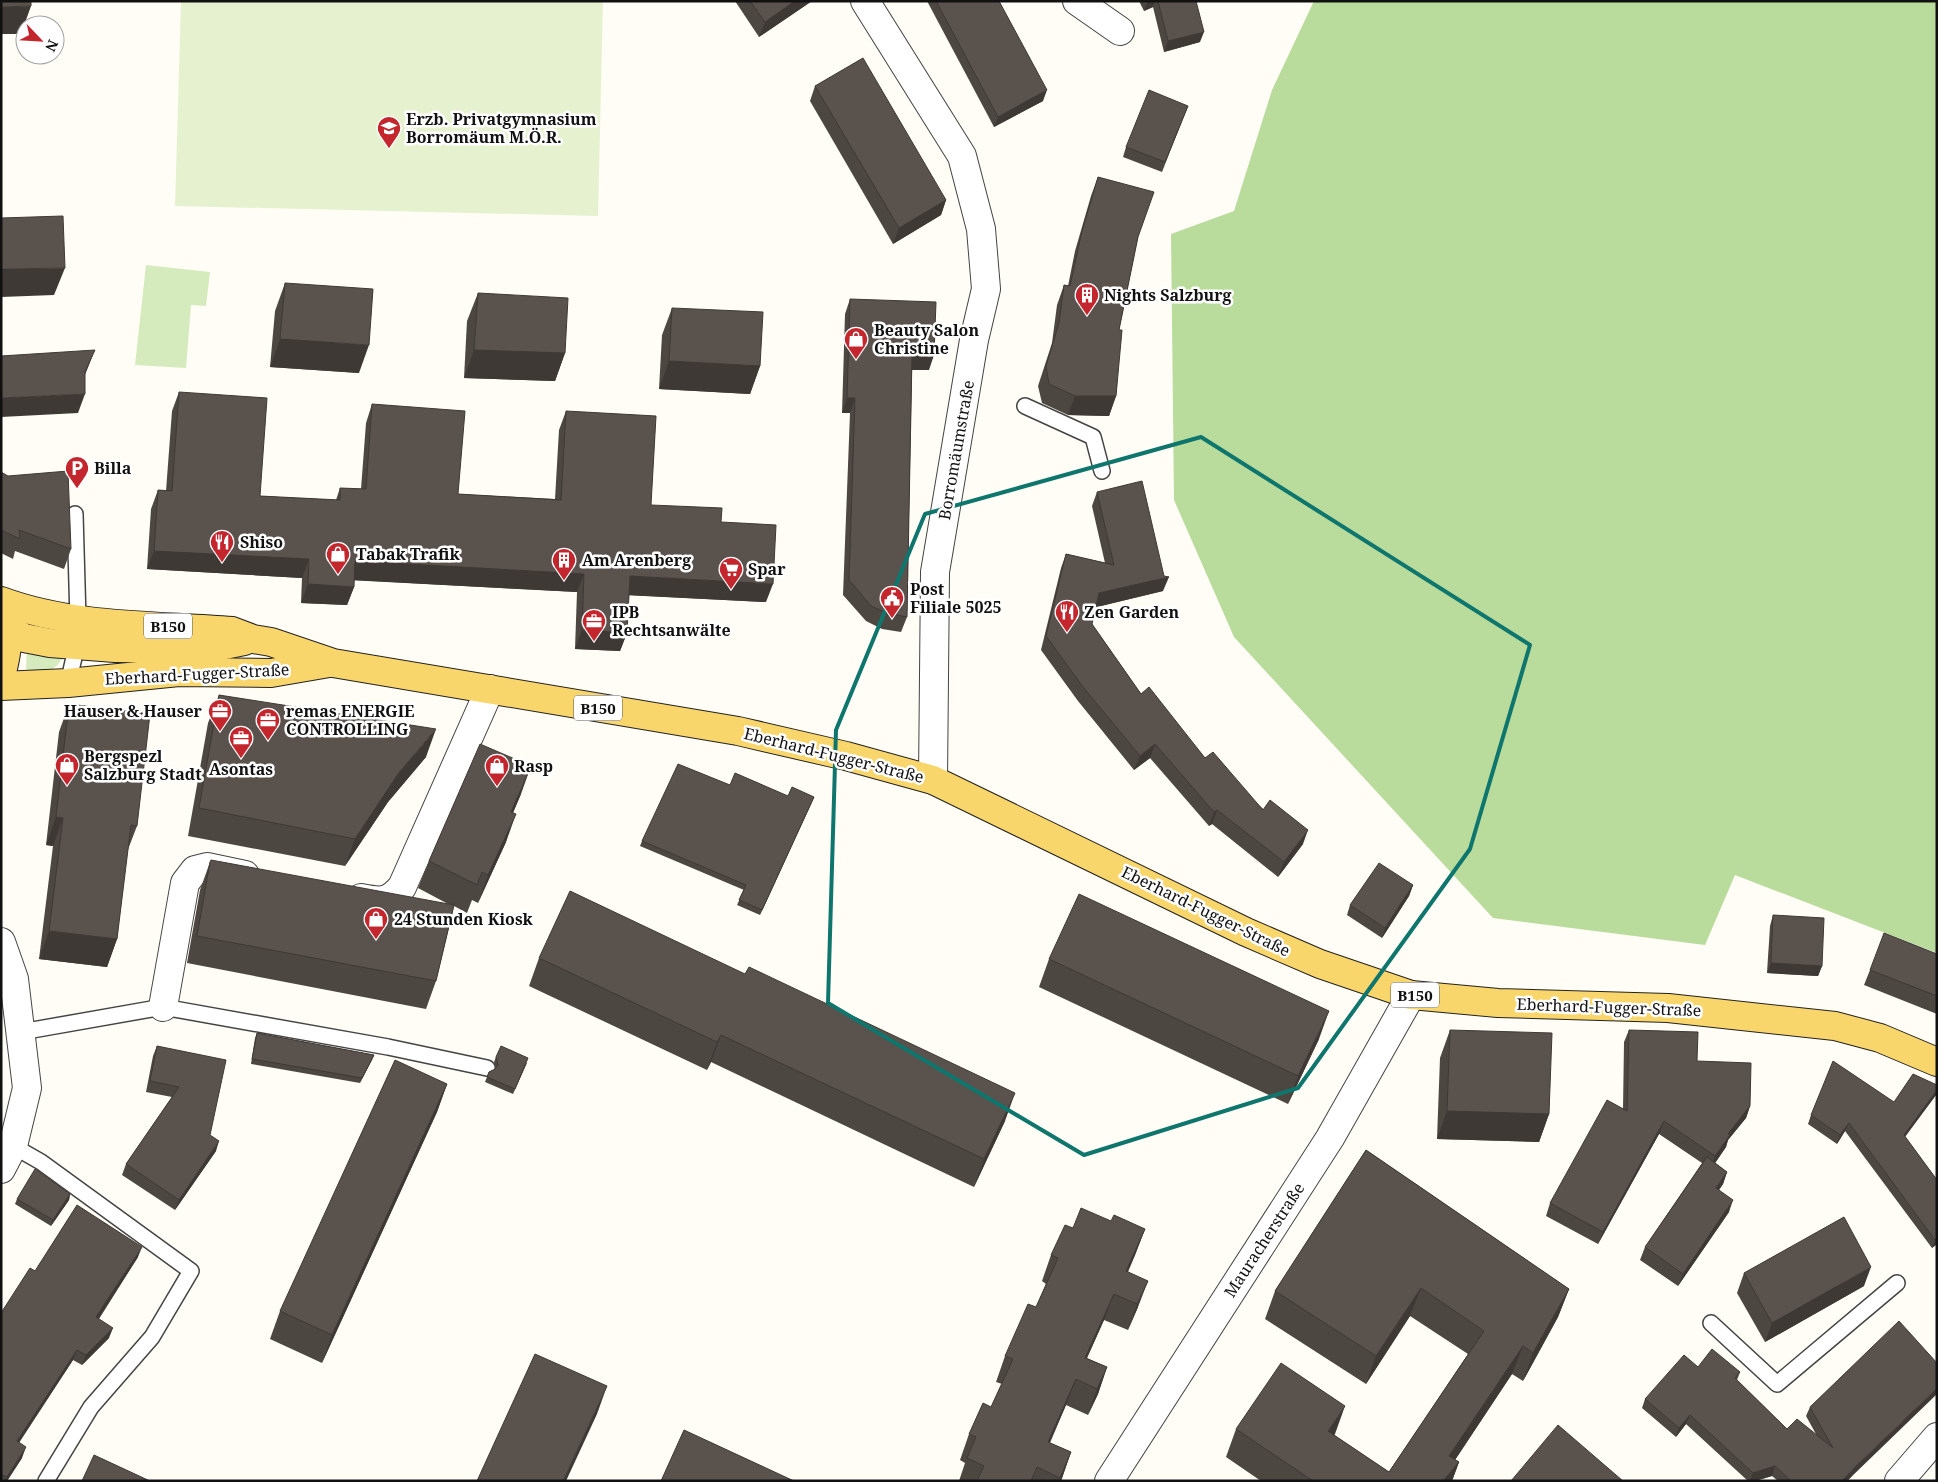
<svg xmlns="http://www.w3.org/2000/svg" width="1938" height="1482" font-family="'Noto Serif',serif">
  <rect width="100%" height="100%" fill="#fffdf5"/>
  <g fill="#d5ebbd">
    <path d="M146,265L210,272L206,306L191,305L186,368L135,365Z"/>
    <path d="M27,645L64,655C56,672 43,674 26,669Z"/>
  </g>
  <path fill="#b9dc9c" d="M1314,1H1937V953L1735,875L1705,945L1493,918L1234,637L1174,500L1171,234L1234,211L1272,90Z"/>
  <path fill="#e6f2cf" d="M181,1H603L598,216L175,206Z"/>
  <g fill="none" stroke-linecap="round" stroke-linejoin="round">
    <g stroke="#444" stroke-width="18">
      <g id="lane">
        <path d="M1025,406L1093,437L1102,471"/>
        <path d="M68,683L77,645L78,620L75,514"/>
        <path d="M21,1032L163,1007L388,1047L487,1068"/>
        <path d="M13,1146L41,1162L191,1271L152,1337L91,1407L46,1481"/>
        <path d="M1711,1323L1777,1384L1897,1283"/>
      </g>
    </g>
    <g stroke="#444" stroke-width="30">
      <g id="street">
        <path d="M865,1L962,156L981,229L986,289L974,340L935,572L933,780"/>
        <path d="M1077,1L1120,31"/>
        <path d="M361,898C381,902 388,903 402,887L490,689"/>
        <path d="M1,942L14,979L27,1088L13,1146L1,1169"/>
        <path d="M163,1007L185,883L195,870L207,867L245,875"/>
        <path d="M1109,1481L1330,1138L1411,995"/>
        <path d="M1899,1481L1937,1437"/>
      </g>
    </g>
    <g stroke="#222" stroke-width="30">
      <g id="primary">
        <path d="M1,601C74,628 156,625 232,631L253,639L271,642L333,663L738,731L846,756L933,780L1246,932L1320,964L1411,995L1498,1003L1668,1008L1835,1026L1880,1038L1937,1062"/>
        <path d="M1,625L24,638L50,643L115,648L205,649L244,641"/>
        <path d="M1,676C7,654 10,636 3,614"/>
        <path d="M1,686L68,683L179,672L271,673L329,663"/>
      </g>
    </g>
    <use href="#lane" stroke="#fff" stroke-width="15"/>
    <use href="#street" stroke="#fff" stroke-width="28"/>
    <use href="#primary" stroke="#f9d66b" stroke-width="28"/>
  </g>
  <g fill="#4d4742">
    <path d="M735,1H812L759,37Z"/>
    <path d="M927,1H999L1043,101L994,127Z"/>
    <path d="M1139,1H1196L1200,42L1164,52L1153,7L1144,11Z"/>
    <path d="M815,86L946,200L941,215L893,244L810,101Z"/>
    <path d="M1188,106L1162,172L1123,157L1126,147Z"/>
    <path d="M1098,177L1138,237L1119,330L1116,396L1109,416L1068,415L1042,403L1038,386L1052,343L1057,305L1064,285L1068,286L1075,251L1091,196Z"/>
    <path d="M285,283L359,373L270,367L275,311Z"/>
    <path d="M478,293L565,353L555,381L464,378L467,321Z"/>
    <path d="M850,299L929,370H912L907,617L901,632L882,629L866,621L843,595L850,413H842L845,314Z"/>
    <path d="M672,308L760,366L750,394L659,389L662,335Z"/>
    <path d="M179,392L260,496L336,500L340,488L361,489L366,423L372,404L458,494L555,499L559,430L566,411L651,505L721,522L766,602L629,595L627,633L620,651L575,649L577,592L354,580V587L347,605L301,603L302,578L147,569L151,509L158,490L166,491L172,411Z"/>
    <path d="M1,472L71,549L64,569L15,551L13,559L1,553Z"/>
    <path d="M1097,492L1163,591L1096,607L1092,624L1141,694L1205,758L1303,844L1278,877L1212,824L1209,826L1150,758L1134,770L1078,701L1041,650L1061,568L1066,554L1105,563L1092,506Z"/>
    <path d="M219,695L426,757L388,802L345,866L188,836L208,723Z"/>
    <path d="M69,704L137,826L127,852L117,939L107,967L39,959L53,846L46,845L59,732Z"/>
    <path d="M730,785L788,796L814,797L760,915L737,905L744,890L640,846L642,841Z"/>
    <path d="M521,794L513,813L506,842L478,903L472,900L467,913L454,906L436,981L426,1009L187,963L200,890L210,862L450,905L418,888L429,861Z"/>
    <path d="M1413,885L1409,896L1382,938L1347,915L1350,905Z"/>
    <path d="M1773,915L1822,966L1818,976L1767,973L1770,926Z"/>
    <path d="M1937,954V1014L1864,985L1870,970Z"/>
    <path d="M539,958L745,974L1005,1121L974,1187L711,1062L707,1070L529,986Z"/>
    <path d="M1049,959L1319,1039L1288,1104L1039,987Z"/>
    <path d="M1450,1030L1549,1114L1539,1142L1437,1139L1440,1058Z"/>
    <path d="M1629,1030L1697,1061L1750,1106L1746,1118L1728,1140L1726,1147L1715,1163L1727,1172L1723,1184L1719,1190L1729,1212L1678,1286L1640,1260L1645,1247L1702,1163L1659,1134L1598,1244L1546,1216L1550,1203L1623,1109L1624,1042Z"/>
    <path d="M257,1033L374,1055L360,1083L251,1064L255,1038Z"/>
    <path d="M157,1046L210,1135L216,1151L175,1210L122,1175L126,1164L172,1097L146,1092L153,1056Z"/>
    <path d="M496,1057L527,1063L513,1094L485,1082L489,1072L496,1069L494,1062Z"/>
    <path d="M447,1084L437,1112L322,1363L270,1339L280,1311Z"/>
    <path d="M1937,1085L1936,1095L1905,1137L1937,1180V1244L1932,1248L1845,1131L1837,1144L1808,1124L1811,1115L1894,1102Z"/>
    <path d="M1366,1150L1569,1289L1558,1317L1523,1381L1512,1374L1455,1460L1459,1462L1452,1481H1261L1226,1457L1236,1429L1335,1434L1334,1435L1389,1472L1468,1354L1410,1316L1366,1384L1265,1319L1275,1291Z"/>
    <path d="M70,1194L69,1200L51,1226L15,1204L17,1199Z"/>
    <path d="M1111,1221L1145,1229L1135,1255L1128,1272L1138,1307L1128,1330L1104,1320L1087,1358L1107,1367L1098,1394L1088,1415L1066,1405L1050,1443L1071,1452L1061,1481H959L965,1463L960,1460L969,1434L991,1407L1002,1384L996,1382L1005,1356L1036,1307L1046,1284L1042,1281L1051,1255L1073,1228Z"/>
    <path d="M138,1257L99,1319L109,1338L82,1365L73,1360L19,1443L22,1458L7,1481H1V1313L35,1271Z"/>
    <path d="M1744,1273L1864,1286L1765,1342L1737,1293Z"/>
    <path d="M1698,1367L1740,1372L1737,1380L1787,1429L1817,1436L1806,1416L1810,1407L1852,1476L1847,1481H1778L1772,1476L1755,1481H1748L1686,1424L1676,1437L1642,1408L1645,1399Z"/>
  </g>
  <g fill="#3f3936">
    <path d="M795,1H812L759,37L765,22Z"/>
    <path d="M1148,1H1155L1153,7L1144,11Z"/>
    <path d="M31,6L21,34H1V7Z"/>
    <path d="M1204,32L1200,42L1164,52L1168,41Z"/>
    <path d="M1047,90L1043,101L994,127L998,117Z"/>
    <path d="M946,200L941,215L893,244L899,228Z"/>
    <path d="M65,268L54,295L1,297V269Z"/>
    <path d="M280,339L369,345L359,373L270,367Z"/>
    <path d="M95,350L87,370L78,391L85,371Z"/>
    <path d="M474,350L565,353L555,381L464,378Z"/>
    <path d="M912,355H934L929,370H907Z"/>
    <path d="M669,361L760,366L750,394L659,389Z"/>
    <path d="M85,394L78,413L1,417V398Z"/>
    <path d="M1075,396H1116L1109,416L1068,415Z"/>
    <path d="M847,398H855L850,413H842Z"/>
    <path d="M154,551L309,559L302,578L147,569Z"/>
    <path d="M355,561L584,574L577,592L348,580Z"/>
    <path d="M630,576L773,584L766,602L624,595Z"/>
    <path d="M1169,577L1163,591L1093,608L1099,593Z"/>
    <path d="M308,584L354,587L347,605L301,603Z"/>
    <path d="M582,630L627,633L620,651L575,649Z"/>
    <path d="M436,729L426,757L388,802L345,866L355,839L398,774Z"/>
    <path d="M1155,744L1150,758L1134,770L1140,756Z"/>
    <path d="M531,766L521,794L501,840L511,812Z"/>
    <path d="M814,797L812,802L760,915L762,910Z"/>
    <path d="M1217,810L1212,824L1209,826L1214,812Z"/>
    <path d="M516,814L506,842L478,903L488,875Z"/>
    <path d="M56,817L63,818L53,846L46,845Z"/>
    <path d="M1308,830L1303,844L1278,877L1284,862Z"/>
    <path d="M1413,885L1409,896L1382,938L1385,928Z"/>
    <path d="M49,931L117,939L107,967L39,959Z"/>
    <path d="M1771,963L1822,966L1818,976L1767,973Z"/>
    <path d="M1329,1011L1319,1039L1288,1104L1298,1076Z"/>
    <path d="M721,1035L711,1062L707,1070L717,1042Z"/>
    <path d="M374,1055L372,1060L360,1083L362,1078Z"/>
    <path d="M447,1084L437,1112L322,1363L332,1335Z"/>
    <path d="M1937,1090L1936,1095L1900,1143L1904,1135Z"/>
    <path d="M1015,1093L1005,1121L974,1187L984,1159Z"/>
    <path d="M1750,1106L1746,1118L1728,1140L1726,1147L1711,1169L1715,1156L1728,1134Z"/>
    <path d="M1447,1111L1549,1114L1539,1142L1437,1139Z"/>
    <path d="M1664,1121L1659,1134L1598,1244L1603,1232Z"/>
    <path d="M1849,1123L1845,1131L1837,1144L1840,1135Z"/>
    <path d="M219,1141L216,1151L175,1210L179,1200Z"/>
    <path d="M1727,1172L1723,1184L1712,1200L1716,1188Z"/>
    <path d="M70,1194L69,1200L51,1226L53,1220Z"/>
    <path d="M1733,1200L1729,1212L1678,1286L1683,1274Z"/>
    <path d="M1145,1229L1135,1255L1116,1297L1126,1271Z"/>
    <path d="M1937,1238V1244L1932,1248L1935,1240Z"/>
    <path d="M142,1247L138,1257L93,1327L96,1317Z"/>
    <path d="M1871,1267L1864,1286L1765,1342L1772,1323Z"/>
    <path d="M1148,1281L1138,1307L1128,1330L1137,1304Z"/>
    <path d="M1421,1288L1410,1316L1366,1384L1376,1356Z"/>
    <path d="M1569,1289L1558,1317L1523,1381L1533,1353Z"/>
    <path d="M1114,1294L1104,1320L1077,1380L1085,1358Z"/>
    <path d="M113,1328L109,1338L82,1365L86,1355Z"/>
    <path d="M1523,1346L1512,1374L1441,1481L1449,1456Z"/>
    <path d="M77,1350L73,1360L13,1451L17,1441Z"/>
    <path d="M1107,1367L1098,1394L1088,1415L1097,1389Z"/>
    <path d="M1076,1379L1066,1405L1038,1468L1048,1442Z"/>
    <path d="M607,1386L597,1414L566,1481H563Z"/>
    <path d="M1937,1388V1394L1847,1481H1842L1855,1467Z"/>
    <path d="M1345,1406L1335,1434L1318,1459L1328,1431Z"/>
    <path d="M1690,1415L1686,1424L1676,1437L1679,1428Z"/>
    <path d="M26,1447L22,1458L7,1481H5L7,1477Z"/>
    <path d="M1071,1452L1061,1481H1059Z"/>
    <path d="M1459,1462L1452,1481H1443Z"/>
    <path d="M1775,1466L1772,1476L1755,1481H1750L1753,1473Z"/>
  </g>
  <g fill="#5a524d" stroke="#3f3936">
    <path d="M1,1H31V6L1,7Z"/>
    <path d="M750,1H795L765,22Z"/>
    <path d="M936,1H999L1047,90L998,117Z"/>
    <path d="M1158,1H1196L1204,32L1168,41Z"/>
    <path d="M863,58L946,200L899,228L815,86Z"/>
    <path d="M1149,90L1188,106L1165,162L1126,147Z"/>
    <path d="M1098,177L1154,192L1138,237L1119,330H1122L1116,396H1075L1049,384L1046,366L1059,323L1064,285L1070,286L1082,231Z"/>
    <path d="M63,216L65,268L1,269V218Z"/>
    <path d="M285,283L373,289L369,345L280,339Z"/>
    <path d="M478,293L568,298L565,353L474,350Z"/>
    <path d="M850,299L936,302L934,355H912L907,617L887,613L871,606L849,580L855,398H847Z"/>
    <path d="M672,308L763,312L760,366L669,361Z"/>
    <path d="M95,350L85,371V394L1,398V356Z"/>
    <path d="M179,392L267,398L260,496L340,500V488L366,489L372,404L465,411L458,494L561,500L566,411L656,416L651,505L722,508L721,522L776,525L773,584L630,576L627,633L582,630L584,574L355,561L354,587L308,584L309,559L154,551L158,490L172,491Z"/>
    <path d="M68,471L71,549L19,530L20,539L1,530V472L8,476Z"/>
    <path d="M1142,481L1164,576L1169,577L1099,593L1092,624L1141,694L1149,687L1205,758L1213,752L1263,810L1270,800L1308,830L1284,862L1217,810L1214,812L1155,744L1140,756L1083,687L1046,636L1066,554L1114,565L1097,492Z"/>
    <path d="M219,695L436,729L398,774L355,839L199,808Z"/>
    <path d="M69,704L150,714L137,826L131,825L117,939L49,931L63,818L56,817Z"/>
    <path d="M480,744L531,766L511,812L516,814L488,875L482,872L477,885L429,861Z"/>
    <path d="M678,764L730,785L735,773L788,796L792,787L814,797L762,910L739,900L746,885L642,841Z"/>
    <path d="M211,860L454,905L436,981L197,936L210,862Z"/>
    <path d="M1379,863L1413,885L1385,928L1350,905Z"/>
    <path d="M570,891L745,974L749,967L1015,1093L984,1159L721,1035L717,1042L539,958Z"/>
    <path d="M1079,894L1329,1011L1298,1076L1049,959Z"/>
    <path d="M1773,915L1824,918L1822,966L1771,963Z"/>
    <path d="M1884,933L1937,954V996L1870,970Z"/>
    <path d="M1450,1030L1552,1033L1549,1114L1447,1111Z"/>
    <path d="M1629,1030L1698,1032L1697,1061L1751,1063L1750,1106L1728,1134L1730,1135L1715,1156L1664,1121L1603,1232L1550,1203L1607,1100L1627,1111Z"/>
    <path d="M257,1033L374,1055L362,1078L252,1059Z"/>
    <path d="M157,1046L226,1060L210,1135L219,1141L179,1200L126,1164L179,1087L150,1081Z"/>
    <path d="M501,1046L528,1058L515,1089L487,1077L489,1072L495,1069L498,1065L496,1057Z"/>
    <path d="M395,1060L447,1084L332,1335L280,1311Z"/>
    <path d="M1833,1061L1894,1102L1913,1074L1937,1085V1090L1904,1135L1937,1180V1238L1935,1240L1849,1123L1840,1135L1811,1115Z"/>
    <path d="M1366,1150L1569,1289L1533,1353L1523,1346L1449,1456L1459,1462L1443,1481H1313L1236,1429L1281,1363L1345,1406L1328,1431L1389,1472L1484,1331L1421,1288L1376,1356L1275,1291Z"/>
    <path d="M1707,1157L1727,1172L1716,1188L1733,1200L1683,1274L1645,1247Z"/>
    <path d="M35,1169L70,1194L53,1220L17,1199Z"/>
    <path d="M77,1205L142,1247L96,1317L113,1328L86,1355L77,1350L17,1441L26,1447L7,1477L1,1474V1313L30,1268L35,1271Z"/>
    <path d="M1081,1208L1111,1221L1114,1215L1145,1229L1126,1271L1148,1281L1137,1304L1114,1294L1085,1358L1107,1367L1097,1389L1076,1379L1048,1442L1071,1452L1060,1478L1037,1467L1031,1481H977L984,1466L967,1458L976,1437L969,1434L983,1403L991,1407L1013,1359L1005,1356L1028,1304L1036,1307L1058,1258L1051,1255L1065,1225L1073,1228Z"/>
    <path d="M1844,1217L1871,1267L1772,1323L1744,1273Z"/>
    <path d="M1899,1321L1937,1363V1388L1855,1467L1842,1481H1791L1775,1466L1753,1473L1690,1415L1679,1428L1645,1399L1684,1355L1698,1367L1712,1349L1740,1372L1735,1378L1787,1429L1797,1419L1833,1448L1810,1407Z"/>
    <path d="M535,1354L607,1386L563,1481H477Z"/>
    <path d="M1558,1425L1623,1481H1511Z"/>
    <path d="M684,1430L794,1481H661Z"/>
    <path d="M94,1455L150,1481H82Z"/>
  </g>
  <path fill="none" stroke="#0f766e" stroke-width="4" stroke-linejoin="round" d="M1201,437L1530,645L1470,849L1298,1088L1084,1155L828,1003L836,730L925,514Z"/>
  <defs>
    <g id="school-pin" transform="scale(1.25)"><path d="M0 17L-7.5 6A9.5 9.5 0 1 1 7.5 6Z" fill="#c4262e" stroke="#fff"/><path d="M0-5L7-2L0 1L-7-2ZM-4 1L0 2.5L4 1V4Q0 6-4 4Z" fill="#fff"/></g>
    <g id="building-pin" transform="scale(1.25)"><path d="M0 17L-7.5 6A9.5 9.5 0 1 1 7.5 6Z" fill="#c4262e" stroke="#fff"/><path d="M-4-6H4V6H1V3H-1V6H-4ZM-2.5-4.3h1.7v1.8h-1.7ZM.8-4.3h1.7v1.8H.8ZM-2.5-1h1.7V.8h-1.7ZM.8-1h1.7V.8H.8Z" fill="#fff"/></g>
    <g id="shop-pin" transform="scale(1.25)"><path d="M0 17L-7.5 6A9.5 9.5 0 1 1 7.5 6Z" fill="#c4262e" stroke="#fff"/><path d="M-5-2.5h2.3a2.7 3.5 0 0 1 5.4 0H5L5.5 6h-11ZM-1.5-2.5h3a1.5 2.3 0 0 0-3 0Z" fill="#fff"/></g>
    <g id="parking-pin" transform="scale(1.25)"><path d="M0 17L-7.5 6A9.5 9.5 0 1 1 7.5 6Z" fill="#c4262e" stroke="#fff"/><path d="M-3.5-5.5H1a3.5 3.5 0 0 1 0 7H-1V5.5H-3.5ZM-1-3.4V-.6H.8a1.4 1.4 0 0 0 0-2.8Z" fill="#fff"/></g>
    <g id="restaurant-pin" transform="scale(1.25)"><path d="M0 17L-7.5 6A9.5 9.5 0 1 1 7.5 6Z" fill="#c4262e" stroke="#fff"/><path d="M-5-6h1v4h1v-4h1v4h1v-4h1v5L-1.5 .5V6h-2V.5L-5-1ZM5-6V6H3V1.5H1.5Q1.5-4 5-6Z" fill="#fff"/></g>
    <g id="supermarket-pin" transform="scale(1.25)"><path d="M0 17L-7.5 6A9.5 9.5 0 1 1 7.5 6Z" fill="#c4262e" stroke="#fff"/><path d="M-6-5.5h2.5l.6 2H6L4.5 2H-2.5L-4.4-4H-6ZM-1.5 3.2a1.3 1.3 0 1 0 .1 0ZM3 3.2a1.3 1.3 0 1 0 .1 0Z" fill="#fff"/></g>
    <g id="civic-pin" transform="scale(1.25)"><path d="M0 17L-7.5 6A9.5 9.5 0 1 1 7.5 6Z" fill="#c4262e" stroke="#fff"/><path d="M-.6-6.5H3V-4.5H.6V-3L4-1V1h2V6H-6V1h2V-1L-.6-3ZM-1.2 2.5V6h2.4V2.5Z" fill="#fff"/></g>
    <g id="office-pin" transform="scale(1.25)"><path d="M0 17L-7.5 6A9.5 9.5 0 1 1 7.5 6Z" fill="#c4262e" stroke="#fff"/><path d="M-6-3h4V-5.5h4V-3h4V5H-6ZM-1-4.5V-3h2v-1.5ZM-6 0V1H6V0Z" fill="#fff"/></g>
  </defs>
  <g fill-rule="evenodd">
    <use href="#school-pin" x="389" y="128"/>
    <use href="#building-pin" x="1087" y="295"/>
    <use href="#shop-pin" x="856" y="339"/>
    <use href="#parking-pin" x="77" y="468"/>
    <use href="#restaurant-pin" x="222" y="542"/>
    <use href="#shop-pin" x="338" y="554"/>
    <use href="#building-pin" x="564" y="560"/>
    <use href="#supermarket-pin" x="731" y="569"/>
    <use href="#civic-pin" x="892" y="598"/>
    <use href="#restaurant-pin" x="1067" y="612"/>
    <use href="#office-pin" x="594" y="621"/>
    <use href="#office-pin" x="220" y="711"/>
    <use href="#office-pin" x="268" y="720"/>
    <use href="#office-pin" x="241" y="738"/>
    <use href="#shop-pin" x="67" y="765"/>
    <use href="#shop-pin" x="497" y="766"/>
    <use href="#shop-pin" x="376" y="919"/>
  </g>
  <g text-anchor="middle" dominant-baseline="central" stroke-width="5" stroke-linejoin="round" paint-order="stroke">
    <g fill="#fff" stroke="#585858" stroke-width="1">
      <rect x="144" y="613.5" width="48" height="25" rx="4"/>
      <rect x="574" y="695.5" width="48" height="25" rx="4"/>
      <rect x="1391" y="982.5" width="48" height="25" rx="4"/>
    </g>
    <g font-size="15" font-weight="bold" fill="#111">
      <text x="168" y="626">B150</text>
      <text x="598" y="708">B150</text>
      <text x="1415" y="995">B150</text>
    </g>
    <g font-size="16" font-weight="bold" fill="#111" stroke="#fff" text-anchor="start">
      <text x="406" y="119">Erzb. Privatgymnasium<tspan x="406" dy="18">Borromäum M.Ö.R.</tspan></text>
      <text x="1104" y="295">Nights Salzburg</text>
      <text x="874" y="330">Beauty Salon<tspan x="874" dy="18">Christine</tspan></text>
      <text x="94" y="468">Billa</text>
      <text x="240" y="542">Shiso</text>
      <text x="356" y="554">Tabak Trafik</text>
      <text x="582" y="560">Am Arenberg</text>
      <text x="748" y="569">Spar</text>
      <text x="910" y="589">Post<tspan x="910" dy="18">Filiale 5025</tspan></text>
      <text x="612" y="612">IPB<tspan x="612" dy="18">Rechtsanwälte</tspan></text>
      <text x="1084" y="612">Zen Garden</text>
      <text x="202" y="711" text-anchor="end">Hauser &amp; Hauser</text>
      <text x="286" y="711">remas ENERGIE<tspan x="286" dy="18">CONTROLLING</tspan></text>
      <text x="84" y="756">Bergspezl<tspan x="84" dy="18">Salzburg Stadt</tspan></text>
      <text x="514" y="766">Rasp</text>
      <text x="241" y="769" text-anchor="middle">Asontas</text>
      <text x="394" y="919">24 Stunden Kiosk</text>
    </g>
    <g font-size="16" fill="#111" stroke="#fff">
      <text transform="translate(956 450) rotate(-80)">Borromäumstraße</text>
      <text transform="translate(197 674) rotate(-3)">Eberhard-Fugger-Straße</text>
      <text transform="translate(834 755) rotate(14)">Eberhard-Fugger-Straße</text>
      <text transform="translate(1206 911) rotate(26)">Eberhard-Fugger-Straße</text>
      <text transform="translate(1609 1007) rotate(2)">Eberhard-Fugger-Straße</text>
      <text transform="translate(1264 1240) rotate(-57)">Mauracherstraße</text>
    </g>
  </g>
  <rect width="1938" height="1482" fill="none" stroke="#111111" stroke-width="5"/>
  <g transform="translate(40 40) rotate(115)"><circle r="24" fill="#ffffff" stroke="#a0a0a0"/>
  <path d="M0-4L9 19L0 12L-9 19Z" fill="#c4262e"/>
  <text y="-8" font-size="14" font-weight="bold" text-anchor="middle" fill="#111111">N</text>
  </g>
</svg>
